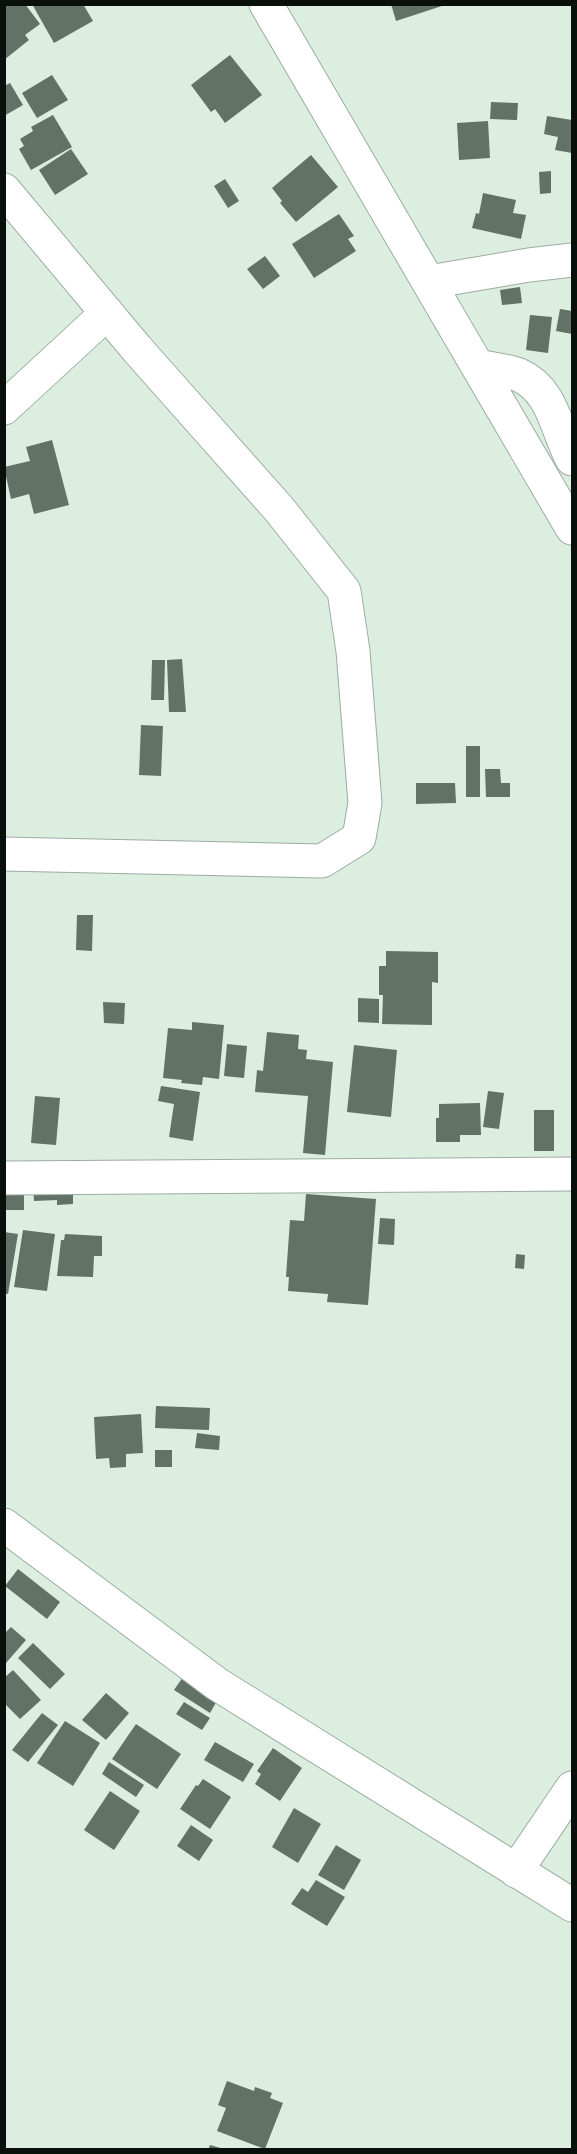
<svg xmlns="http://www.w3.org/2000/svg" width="577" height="2154" font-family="Lora,serif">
  <rect width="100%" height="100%" fill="#dceee0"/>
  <g fill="#627266">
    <path d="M4,4H25L40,24L25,35L29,40L4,60Z"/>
    <path d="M32,4H83L93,21L54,43Z"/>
    <path d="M391,4H445V5L396,21Z"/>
    <path d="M230,55L262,95L225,123L215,109L211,112L191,85Z"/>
    <path d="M52,75L68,100L37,118L22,93Z"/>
    <path d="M10,83L23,105L4,116V86Z"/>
    <path d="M491,102L518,103L517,120L490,119Z"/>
    <path d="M53,115L72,147L31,170L19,149L24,146L20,139L33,131L31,127Z"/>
    <path d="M547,116L572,120V153L555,150L558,137L544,134Z"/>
    <path d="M488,121L490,158L459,160L457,123Z"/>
    <path d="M71,149L88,174L55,195L39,170Z"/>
    <path d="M311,155L338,187L296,222L280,203L282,201L272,188Z"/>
    <path d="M551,171V193L540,194L539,172Z"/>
    <path d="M225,179L239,201L228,208L214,186Z"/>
    <path d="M483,193L516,200L513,213L526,215L521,239L472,228L476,213L479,214Z"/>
    <path d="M339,214L354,236L348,239L356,251L314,278L292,244Z"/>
    <path d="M265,256L280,276L263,289L247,269Z"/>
    <path d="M520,287L522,303L502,305L500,290Z"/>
    <path d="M560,309L572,311V334L556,331Z"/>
    <path d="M530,315L552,317L548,353L526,350Z"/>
    <path d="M52,440L69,505L34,514L29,494L11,499L4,467L30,461L26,447Z"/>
    <path d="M182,659L186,712H169L167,660Z"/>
    <path d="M152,660H165L164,700H151Z"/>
    <path d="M141,725L163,726L161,776L139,775Z"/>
    <rect x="466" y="746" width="14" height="51"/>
    <path d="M485,769H500L501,783H510V797H486Z"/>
    <path d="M416,783H455L456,803L416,804Z"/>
    <path d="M77,915H93L92,951L76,950Z"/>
    <path d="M386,951L438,952V983L432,982V1025L382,1024L383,995H379V966H386Z"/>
    <path d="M358,998L379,999V1023L358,1022Z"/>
    <path d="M103,1002L125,1003L124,1024L104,1023Z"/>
    <path d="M192,1022L224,1025L219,1079L203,1077L202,1085L181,1083L182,1080L163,1078L168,1028L192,1030Z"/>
    <path d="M267,1032L299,1035L298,1049L307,1050L306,1059L333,1062L325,1155L303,1153L308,1096L255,1092L257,1070L263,1071Z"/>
    <path d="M227,1044L247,1046L244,1078L224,1076Z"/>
    <path d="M354,1045L397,1050L391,1117L347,1112Z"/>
    <path d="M161,1086L200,1092L193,1141L169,1137L174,1104L158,1101Z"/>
    <path d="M488,1091L504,1093L499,1129L483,1127Z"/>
    <path d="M35,1096L60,1098L56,1145L31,1143Z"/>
    <path d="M480,1103L481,1135H460V1142H436V1118H439V1104Z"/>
    <rect x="534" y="1110" width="20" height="41"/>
    <rect x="4" y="1182" width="20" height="28"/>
    <path d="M73,1184V1204L57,1205V1200L34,1201L33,1185Z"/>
    <path d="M306,1194L376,1199L368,1305L327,1302L328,1294L288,1291L289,1277H286L290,1220L304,1221Z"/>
    <path d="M380,1218L395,1219L394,1245L378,1244Z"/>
    <path d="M23,1230L55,1234L47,1291L14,1287Z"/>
    <path d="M4,1232L18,1234L8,1294L4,1293Z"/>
    <path d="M65,1234L102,1236V1256H94L93,1277L57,1276L61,1240H64Z"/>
    <path d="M516,1254L525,1255L524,1269L515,1268Z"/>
    <path d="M156,1406L210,1408L209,1430L155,1428Z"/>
    <path d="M141,1414L143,1453L126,1454V1467L110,1468L109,1458L96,1459L94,1417Z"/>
    <path d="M197,1433L220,1436L219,1450L195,1448Z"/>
    <rect x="155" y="1450" width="17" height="17"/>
    <path d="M18,1569L60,1602L47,1619L5,1586Z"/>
    <path d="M11,1627L26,1640L6,1663L4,1634Z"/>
    <path d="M33,1643L65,1674L50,1689L18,1658Z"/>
    <path d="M13,1670L41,1700L20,1719L4,1703V1678Z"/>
    <path d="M183,1677L218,1699L210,1713L174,1690Z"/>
    <path d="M106,1693L129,1713L106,1740L82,1720Z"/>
    <path d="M184,1702L210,1718L202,1730L176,1714Z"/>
    <path d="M42,1713L58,1725L28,1762L12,1750Z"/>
    <path d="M65,1721L100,1743L73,1786L37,1763Z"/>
    <path d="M136,1724L181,1754L157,1789L112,1759Z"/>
    <path d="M215,1742L254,1764L243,1782L204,1760Z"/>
    <path d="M273,1748L302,1768L280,1801L255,1784L261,1774L257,1771Z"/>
    <path d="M109,1762L144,1785L136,1797L102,1774Z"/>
    <path d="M203,1779L231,1797L210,1829L180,1809L196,1785L198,1786Z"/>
    <path d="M110,1791L140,1811L114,1850L84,1830Z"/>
    <path d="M294,1808L321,1824L298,1863L272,1847Z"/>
    <path d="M191,1825L213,1840L199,1861L177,1846Z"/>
    <path d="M336,1845L361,1860L344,1890L318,1875Z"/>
    <path d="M316,1880L345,1897L327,1926L291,1904L302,1888L308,1892Z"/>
    <path d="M227,2081L254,2091L255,2087L272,2093L270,2098L283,2103L265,2149L217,2131L226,2108L218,2105Z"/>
    <path d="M210,2145L224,2149V2150H208Z"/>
  </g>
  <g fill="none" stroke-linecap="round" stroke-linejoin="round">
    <g stroke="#9cada0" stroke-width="35">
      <g id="minor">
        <path d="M266,4L572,528"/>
        <path d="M4,190L137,349L279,509L344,591L353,651L365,803L359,838L322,861L4,854"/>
        <path d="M429,282L529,265L572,260"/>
        <path d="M478,366C491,369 507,370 519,375C553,390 556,429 572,459"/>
        <path d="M4,408L107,313"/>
        <path d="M4,1178L572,1174"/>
        <path d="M4,1525L217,1684L572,1905"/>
        <path d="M516,1871L572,1788"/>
      </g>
    </g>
    <use href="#minor" stroke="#fff" stroke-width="33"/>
  </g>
  <rect width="577" height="2154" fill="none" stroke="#090f0b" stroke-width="12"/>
</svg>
